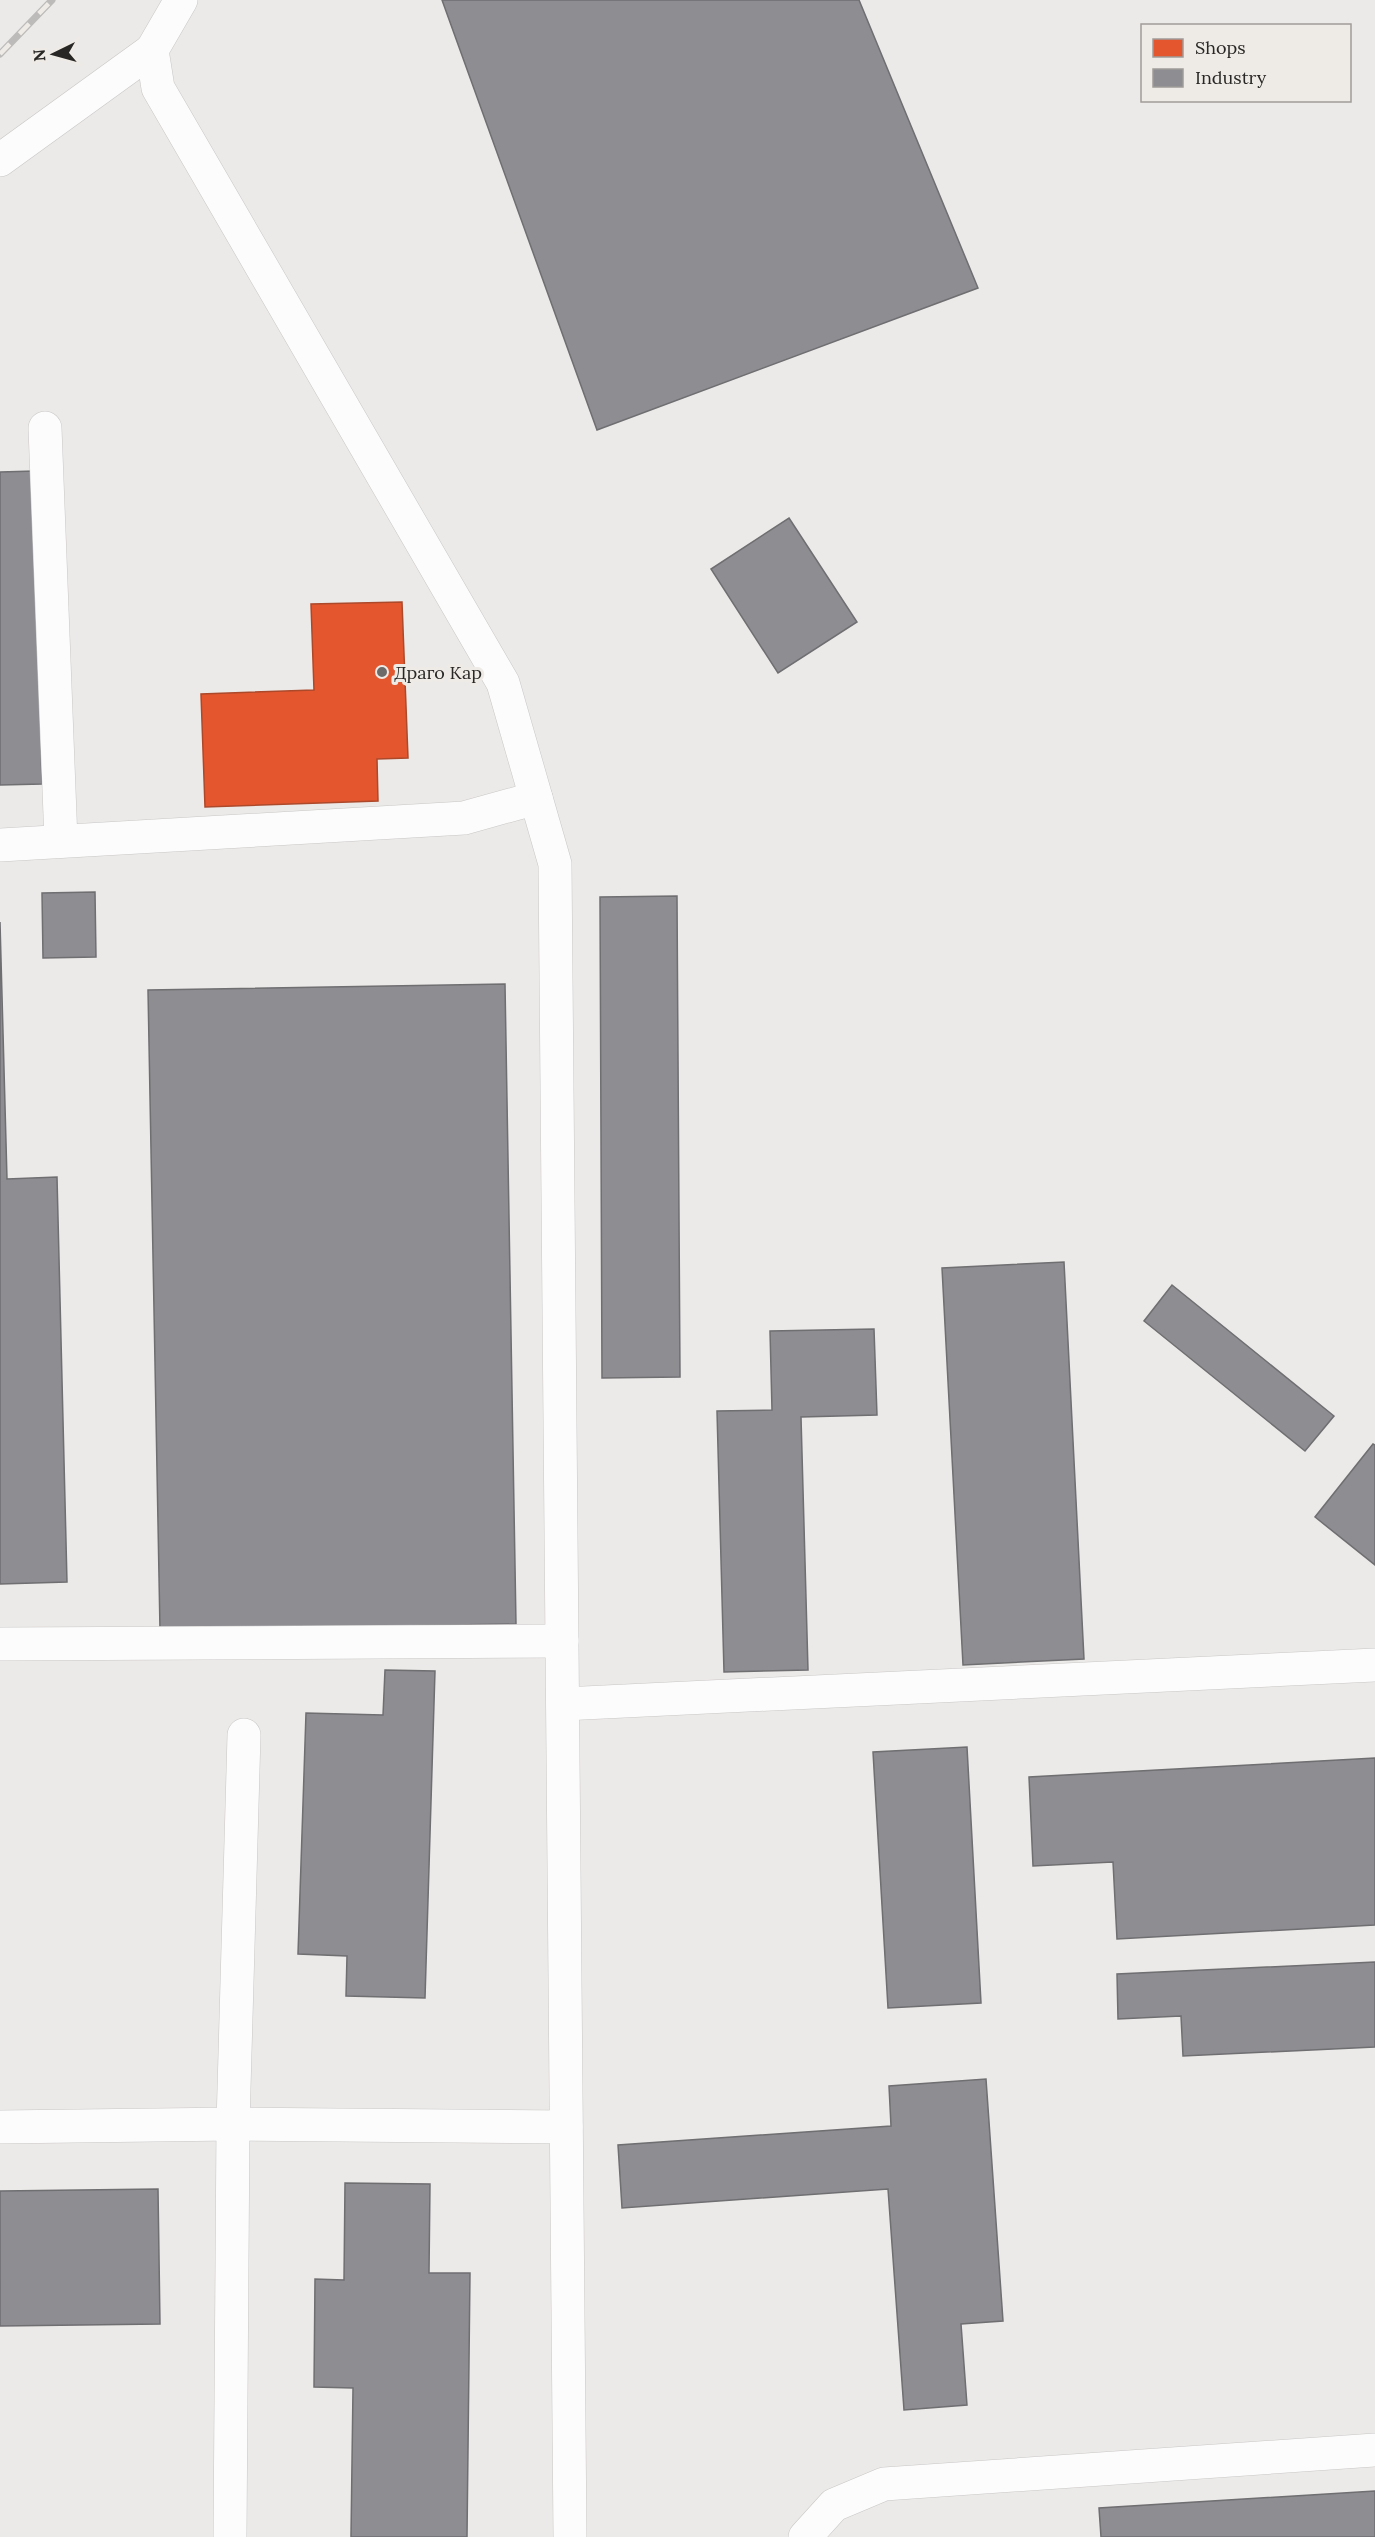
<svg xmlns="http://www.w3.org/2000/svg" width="1375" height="2537" font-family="Lora,serif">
  <rect width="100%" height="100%" fill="#eceae8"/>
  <path fill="#e4572e" stroke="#ac492b" stroke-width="1.5" d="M402,602L408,758L377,759L378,801L205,807L201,694L314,690L311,604Z"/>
  <g fill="#8d8d92" stroke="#6f6e71" stroke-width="1.5">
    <path d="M442,0H859L978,288L597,430Z"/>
    <path d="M34,471L42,784L0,785V472Z"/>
    <path d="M789,518L857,622L778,673L711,569Z"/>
    <path d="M95,892L96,957L43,958L42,893Z"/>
    <path d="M677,896L680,1377L602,1378L600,897Z"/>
    <path d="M0,922L7,1179L57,1177L67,1582L0,1584Z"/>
    <path d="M505,984L516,1624L160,1630L148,990Z"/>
    <path d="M1064,1262L1084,1659L963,1665L942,1268Z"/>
    <path d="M1172,1285L1334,1416L1305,1451L1144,1321Z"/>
    <path d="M874,1329L877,1415L801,1417L808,1670L724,1672L717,1411L772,1410L770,1331Z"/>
    <path d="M1373,1444L1375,1445V1565L1315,1517Z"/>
    <path d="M385,1670L435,1671L425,1998L346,1996L347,1956L298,1954L306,1713L383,1715Z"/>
    <path d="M967,1747L981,2003L888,2008L873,1752Z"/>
    <path d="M1375,1758V1925L1117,1939L1113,1862L1033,1866L1029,1777Z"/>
    <path d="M1375,1962V2047L1183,2056L1181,2016L1118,2019L1117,1974Z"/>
    <path d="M986,2079L1003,2321L961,2324L967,2405L904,2410L888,2189L622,2208L618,2145L891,2126L889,2086Z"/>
    <path d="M345,2183L430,2184L429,2273H470L467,2537H351L353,2388L314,2387L315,2279L344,2280Z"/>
    <path d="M158,2189L160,2324L0,2326V2191Z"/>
    <path d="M1375,2491V2537H1101L1099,2508Z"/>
  </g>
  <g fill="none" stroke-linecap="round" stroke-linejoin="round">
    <g stroke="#c9c7c6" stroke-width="34">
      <g id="minor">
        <path d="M181,0L152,50L158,88L503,683L555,864L570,2537"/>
        <path d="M0,160L152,50"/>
        <path d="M45,428L61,841"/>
        <path d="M0,845L464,818L536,798"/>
        <path d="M0,1644L562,1641"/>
        <path d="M563,1704L1375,1665"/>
        <path d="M0,2127L233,2124L566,2127"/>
        <path d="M230,2537L233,2124L244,1735"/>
        <path d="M805,2537L834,2505L884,2484L1375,2450"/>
      </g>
    </g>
    <use href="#minor" stroke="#fcfcfc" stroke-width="33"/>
    <g stroke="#bcbbba" stroke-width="7">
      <path id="rail" d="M0,54L52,0"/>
    </g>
    <use href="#rail" stroke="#eeeae6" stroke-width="4.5" stroke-dasharray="14" stroke-linecap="butt"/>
  </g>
  <circle fill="#6d6b69" stroke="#eeeae6" stroke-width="2" cx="382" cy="672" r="6"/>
  <g text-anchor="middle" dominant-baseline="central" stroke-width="6" stroke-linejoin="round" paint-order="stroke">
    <g font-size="18" fill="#282725" stroke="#eeeae6" text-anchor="start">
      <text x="394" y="672">Драго Кар</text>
    </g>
  </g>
  <rect x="1141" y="24" width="210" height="78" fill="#eeeae6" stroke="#9f9c99" stroke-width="1.5"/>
  <rect x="1153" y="39" width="30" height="18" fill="#e4572e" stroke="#9f9c99" stroke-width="1.5"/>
  <text x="1195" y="54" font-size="18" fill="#282725">Shops</text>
  <rect x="1153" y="69" width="30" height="18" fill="#8d8d92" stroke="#9f9c99" stroke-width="1.5"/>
  <text x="1195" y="84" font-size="18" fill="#282725">Industry</text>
  <g transform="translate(54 54) rotate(265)" stroke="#eeeae6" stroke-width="4.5" paint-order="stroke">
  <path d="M0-4.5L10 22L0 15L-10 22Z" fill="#282725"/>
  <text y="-9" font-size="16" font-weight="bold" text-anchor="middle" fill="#282725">N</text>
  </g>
</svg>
